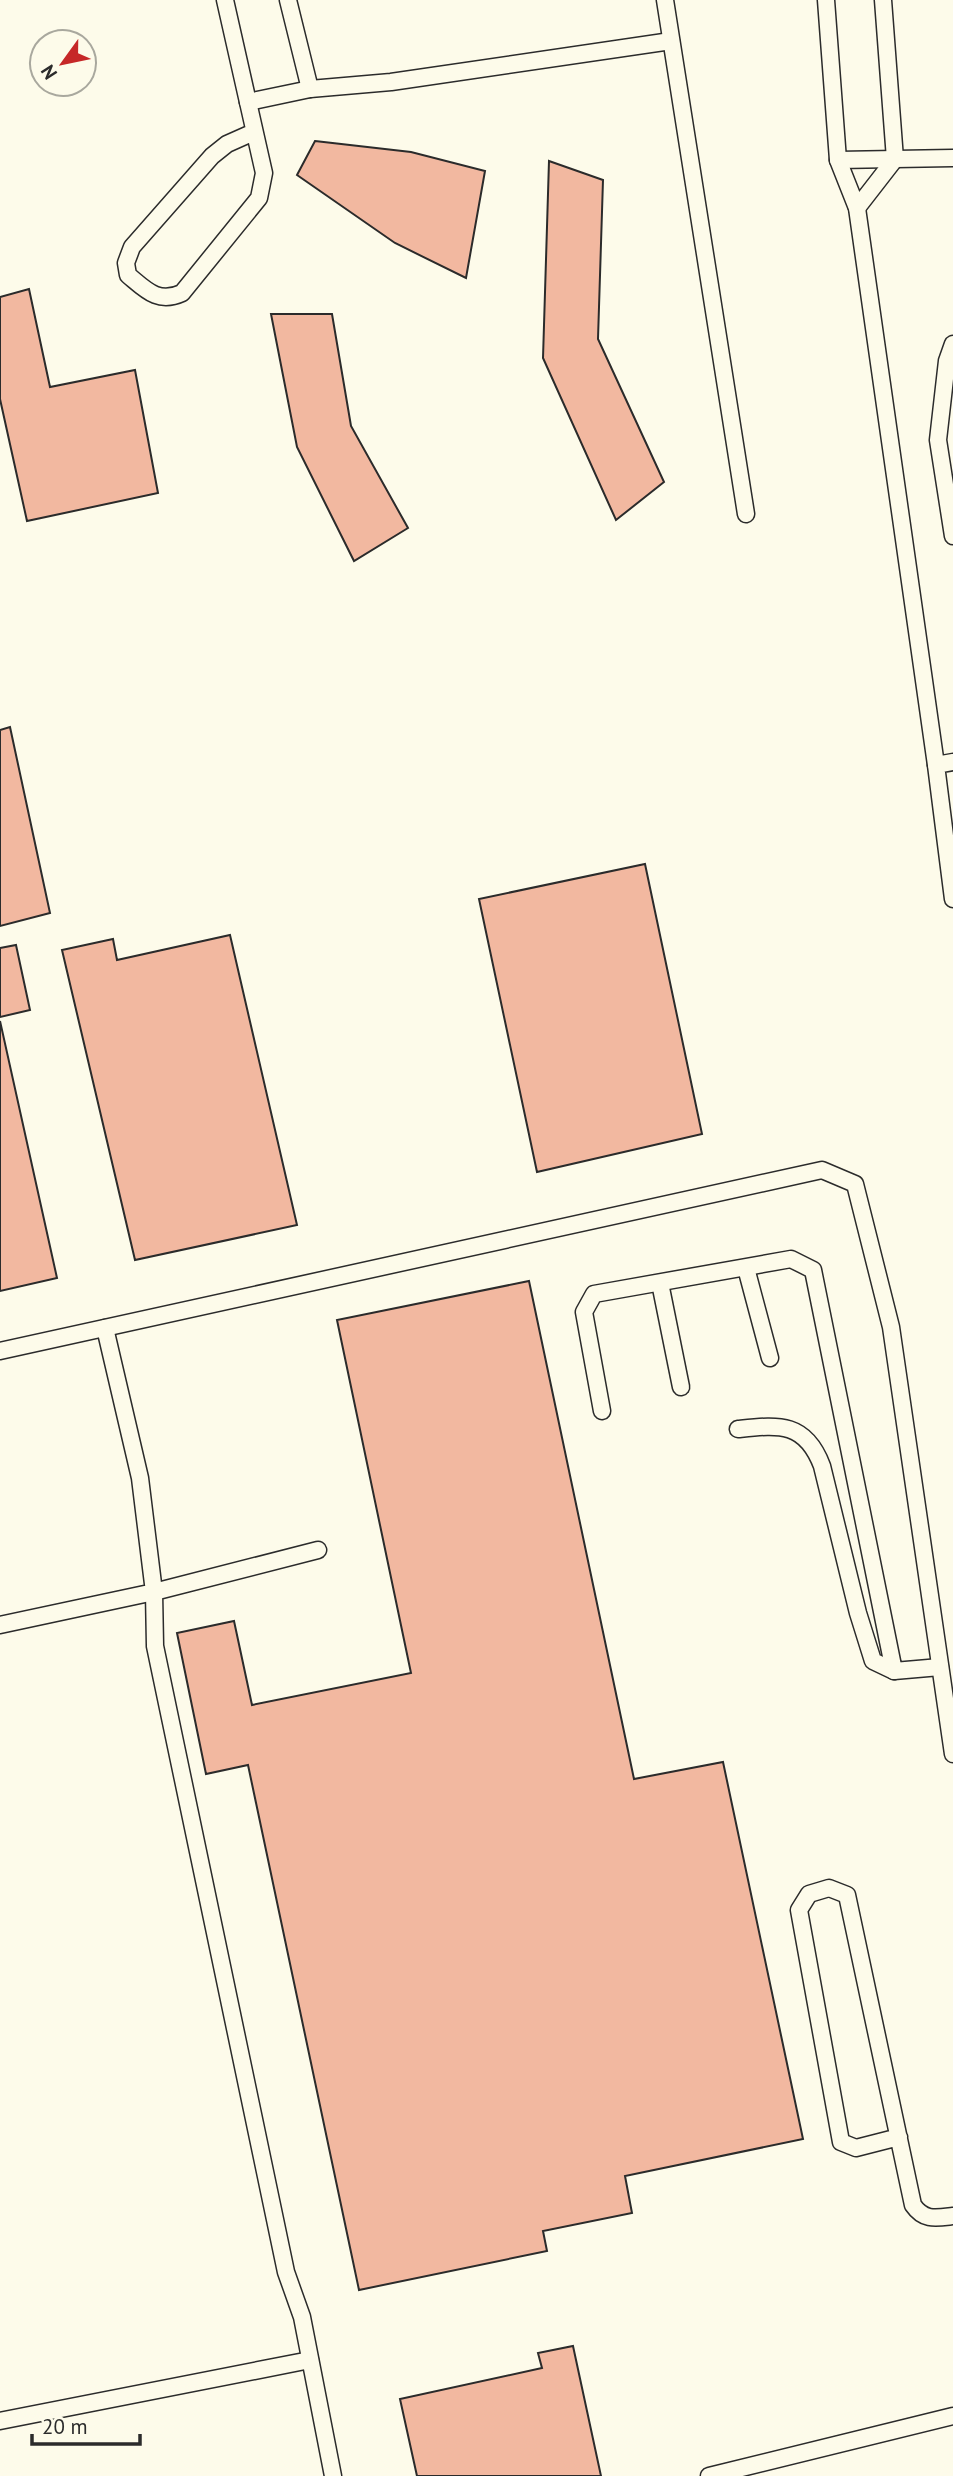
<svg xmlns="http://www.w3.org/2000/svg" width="953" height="2476" font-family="'PT Sans',sans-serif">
  <rect width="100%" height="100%" fill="#fdfbea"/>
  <g fill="#f2b8a0" stroke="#2b2b2b" stroke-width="2">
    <path d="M315,141L411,152L485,171L466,278L395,243L297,175Z"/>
    <path d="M549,161L603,180L598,339L664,482L616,520L543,358Z"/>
    <path d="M29,289L50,387L135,370L158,493L27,521L0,399V297Z"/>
    <path d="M271,314H332L351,426L408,528L354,561L297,447Z"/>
    <path d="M10,727L50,913L0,926V730Z"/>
    <path d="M645,864L702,1134L537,1172L479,899Z"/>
    <path d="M230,935L297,1225L135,1260L62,950L113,939L117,960Z"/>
    <path d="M16,945L30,1010L0,1017V948Z"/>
    <path d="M0,1021L57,1278L0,1291Z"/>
    <path d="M529,1281L634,1779L723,1762L803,2139L625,2176L632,2213L543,2231L547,2251L359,2290L248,1765L206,1774L177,1633L234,1621L252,1705L411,1673L337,1320Z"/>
    <path d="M573,2346L601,2476H417L400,2399L542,2368L538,2353Z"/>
  </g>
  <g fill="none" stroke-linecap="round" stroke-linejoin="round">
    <g stroke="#2b2b2b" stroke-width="19">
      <g id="service">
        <path d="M225,0L264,173L259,198L182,293C158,304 146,290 128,275L126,263L132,247L212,156L227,144L254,132"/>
        <path d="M288,0L310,89L391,82L671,41"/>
        <path d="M665,0L746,514"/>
        <path d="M826,0L838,160L857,208L936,765"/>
        <path d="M248,102L310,89"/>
        <path d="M838,160L953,158"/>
        <path d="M857,208L895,159L883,0"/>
        <path d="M953,344L947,361L938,440L953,536"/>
        <path d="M953,762L936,765L953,899"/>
        <path d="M746,1268L770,1358"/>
        <path d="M660,1283L681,1387"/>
        <path d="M0,1351L822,1170L855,1184L891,1327L953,1754"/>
        <path d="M602,1411L584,1312L594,1294L791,1259L813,1270L894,1671L940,1667"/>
        <path d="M738,1429C778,1425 805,1421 822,1466L858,1613L873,1661L894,1671"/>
        <path d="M318,1550L154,1592L155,1646L286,2272L302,2317L333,2476"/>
        <path d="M0,1625L154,1592L140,1478L105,1328"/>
        <path d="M899,2137L856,2148L841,2142L799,1910L809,1894L829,1888L847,1895L913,2205C924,2221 936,2218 953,2216"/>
        <path d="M0,2421L310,2360"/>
        <path d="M709,2476L953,2416"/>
      </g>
    </g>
    <use href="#service" stroke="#fdfbea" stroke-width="16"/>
  </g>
  <g transform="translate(63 63) rotate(237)"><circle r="33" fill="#fdfbea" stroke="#a9a89e" stroke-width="2"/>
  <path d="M0-5L12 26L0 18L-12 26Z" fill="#c62828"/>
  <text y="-10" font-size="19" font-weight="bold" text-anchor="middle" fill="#2b2b2b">N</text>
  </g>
  <path d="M32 2434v10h108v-10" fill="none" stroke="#2b2b2b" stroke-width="3.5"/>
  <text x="42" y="2434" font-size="21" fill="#2b2b2b" stroke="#fdfbea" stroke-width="5" paint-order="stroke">20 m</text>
</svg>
